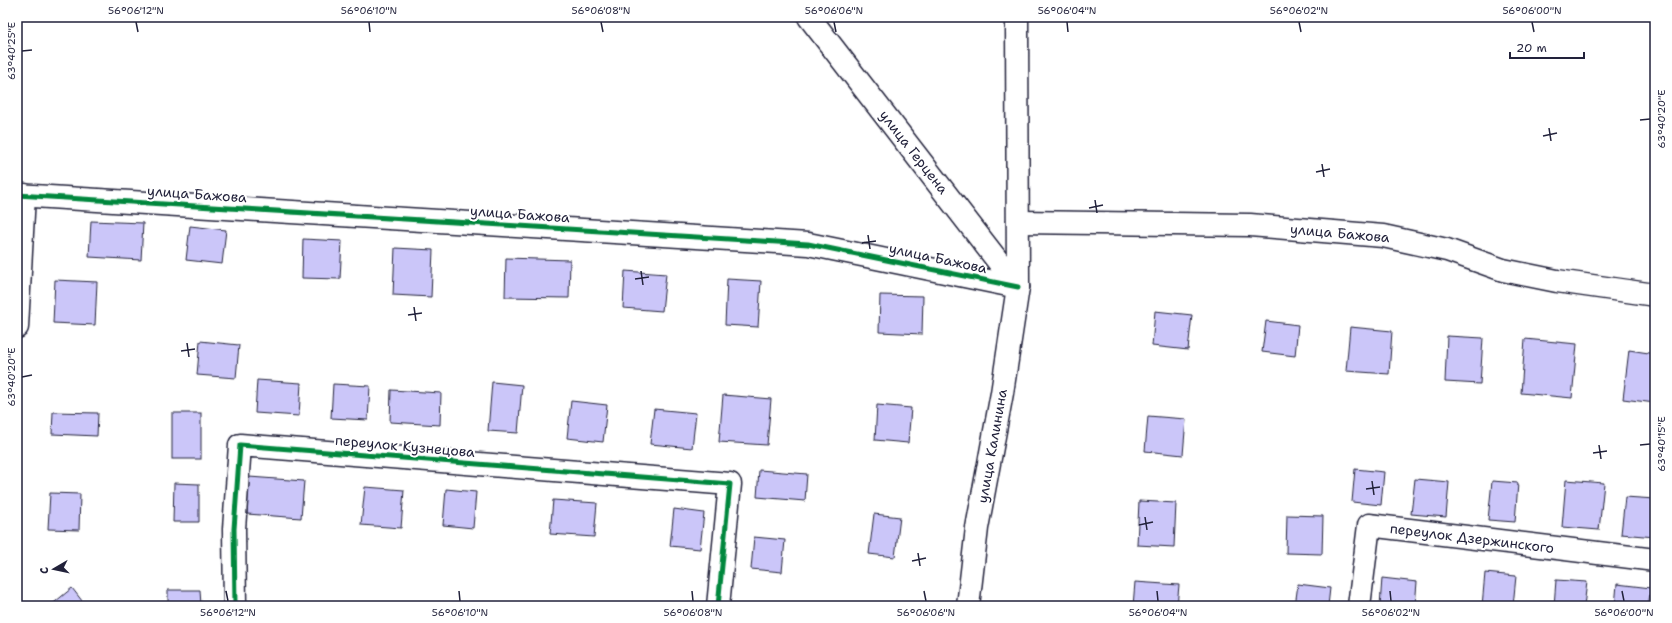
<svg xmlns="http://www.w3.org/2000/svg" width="1672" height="623" font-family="'Shantell Sans',sans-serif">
  <rect width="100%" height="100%" fill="#fff"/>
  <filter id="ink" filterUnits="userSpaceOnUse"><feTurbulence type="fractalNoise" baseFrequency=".025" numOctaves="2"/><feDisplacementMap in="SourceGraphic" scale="8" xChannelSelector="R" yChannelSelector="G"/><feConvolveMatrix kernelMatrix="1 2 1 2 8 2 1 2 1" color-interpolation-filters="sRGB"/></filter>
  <g filter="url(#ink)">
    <g fill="#cbc6f9" stroke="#22223b">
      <path d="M91,221L143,223L141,260L89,257Z"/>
      <path d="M190,226L226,230L222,264L186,260Z"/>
      <path d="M303,239L342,241L340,279L302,278Z"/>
      <path d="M395,248L433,250L431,297L393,295Z"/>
      <path d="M506,258L570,260L569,298L505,297Z"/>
      <path d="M625,271L666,274L662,311L623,308Z"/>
      <path d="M727,279L761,281L758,327L725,325Z"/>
      <path d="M55,280L97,282L95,325L53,323Z"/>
      <path d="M880,295L923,296L922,334L879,332Z"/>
      <path d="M1155,311L1192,315L1188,350L1152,346Z"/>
      <path d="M1266,321L1298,325L1295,356L1262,352Z"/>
      <path d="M1350,327L1392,331L1389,374L1346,371Z"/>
      <path d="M1447,336L1483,338L1480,384L1445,382Z"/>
      <path d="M1525,339L1577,344L1572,398L1521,393Z"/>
      <path d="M200,341L239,345L236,378L197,375Z"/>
      <path d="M1629,350L1655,354V403L1623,399Z"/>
      <path d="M257,380L301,383L299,416L255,413Z"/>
      <path d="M492,382L522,385L518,433L488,431Z"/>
      <path d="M333,384L370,386L368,420L331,418Z"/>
      <path d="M391,390L441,393L440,425L390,422Z"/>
      <path d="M723,395L771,399L767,445L719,442Z"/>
      <path d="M571,401L607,405L603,442L567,438Z"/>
      <path d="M877,405L911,408L908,443L875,440Z"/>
      <path d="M654,409L696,413L692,448L650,444Z"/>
      <path d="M53,412L98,413L97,436L52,434Z"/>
      <rect x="172" y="413" width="29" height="46"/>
      <path d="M1148,416L1186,419L1183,455L1145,451Z"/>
      <path d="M1355,469L1384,472L1381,505L1352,502Z"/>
      <path d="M759,470L807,474L805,501L757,497Z"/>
      <path d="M249,477L304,481L301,518L247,514Z"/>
      <path d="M1415,479L1449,482L1446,517L1411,514Z"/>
      <path d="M1566,480L1604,483L1599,530L1562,527Z"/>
      <path d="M1492,481L1518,483L1515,522L1488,520Z"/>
      <path d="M174,483L199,484V522H173Z"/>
      <path d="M365,487L404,490L401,528L361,525Z"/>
      <path d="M446,489L476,492L473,528L443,525Z"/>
      <path d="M50,493L80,494L79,530L48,529Z"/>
      <path d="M1625,497L1655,499V537L1621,534Z"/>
      <path d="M553,500L597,503L594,537L550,534Z"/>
      <path d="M1139,501L1176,503L1174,547L1137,545Z"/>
      <path d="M674,509L704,513L700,549L670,546Z"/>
      <path d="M874,514L900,517L895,557L869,554Z"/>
      <path d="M1287,515L1323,516L1322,554L1286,553Z"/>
      <path d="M754,537L785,540L782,572L751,569Z"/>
      <path d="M1485,573L1516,576L1513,606H1482Z"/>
      <path d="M1382,578L1417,582L1415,606H1380Z"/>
      <path d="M1556,580L1587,582L1584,606H1554Z"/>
      <path d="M1135,582L1179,585L1177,606H1133Z"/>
      <path d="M1298,584L1330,588L1328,606H1295Z"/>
      <path d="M1617,584L1651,588L1648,606H1615Z"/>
      <path d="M72,588L86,606H50Z"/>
      <path d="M168,590H200L201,606H168Z"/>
    </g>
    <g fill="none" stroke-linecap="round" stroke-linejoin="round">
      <g stroke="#22223b" stroke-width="25">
        <g id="minor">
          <path d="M17,195L808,244L1018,287"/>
          <path d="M1018,222L1250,225L1383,236L1447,250L1503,270L1557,281L1655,295"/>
          <path d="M17,327L24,195"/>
          <path d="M235,606L234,529L240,445L730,484L718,606"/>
          <path d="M1359,606L1369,525L1655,560"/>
        </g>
      </g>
      <g stroke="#22223b" stroke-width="25">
        <g id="tertiary">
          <path d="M809,17L1018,287"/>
          <path d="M968,606L977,528L1002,393L1018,287L1017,17"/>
        </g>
      </g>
      <use href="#minor" stroke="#fff" stroke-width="22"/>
      <use href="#tertiary" stroke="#fff" stroke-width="22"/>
      <g stroke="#fff" stroke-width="8">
        <g id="cycleway">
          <path d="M17,195L808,244L1018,287"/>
          <path d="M235,606L234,529L240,445L730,484L718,606"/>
        </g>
      </g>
      <use href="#cycleway" stroke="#00873e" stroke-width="5"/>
    </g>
  </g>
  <path fill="none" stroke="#22223b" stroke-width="1.5" d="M136,22L138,32M369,22L370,32M601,22L603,32M834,22L836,32M1067,22L1068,32M1299,22L1301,32M1532,22L1534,32M22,51L32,50M1640,120L1650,119M1549,128L1551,141M1543,136L1557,133M1322,164L1324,177M1316,172L1330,169M1095,200L1097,213M1089,208L1103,205M868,235L870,249M862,243L876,241M641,271L643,285M635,279L649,277M414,307L416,321M408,315L422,313M187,343L189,357M181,351L195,349M22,377L32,375M1599,445L1601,459M1640,445L1650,444M1593,453L1607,451M1372,481L1374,495M1366,489L1380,487M1145,517L1147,530M1139,525L1153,522M918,553L920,566M912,561L926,558M226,591L228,601M459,591L460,601M692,591L693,601M924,591L926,601M1157,591L1158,601M1390,591L1391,601M1622,591L1624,601"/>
  <g text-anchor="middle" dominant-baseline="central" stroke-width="4" stroke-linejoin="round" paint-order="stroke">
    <g font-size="14" fill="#22223b" stroke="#fff">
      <text transform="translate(914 152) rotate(52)">улица Герцена</text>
      <text transform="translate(197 194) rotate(4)">улица Бажова</text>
      <text transform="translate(520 214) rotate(4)">улица Бажова</text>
      <text transform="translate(1340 233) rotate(5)">улица Бажова</text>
      <text transform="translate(938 258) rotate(12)">улица Бажова</text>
      <text transform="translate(405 446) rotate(5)">переулок Кузнецова</text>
      <text transform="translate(992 446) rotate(-80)">улица Калинина</text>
      <text transform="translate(1472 538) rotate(7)">переулок Дзержинского</text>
    </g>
  </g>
  <rect width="1672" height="623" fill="none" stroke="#fff" stroke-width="44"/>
  <g transform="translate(54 569) rotate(261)" stroke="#ffffff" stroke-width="3" paint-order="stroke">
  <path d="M0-3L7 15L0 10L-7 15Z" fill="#22223b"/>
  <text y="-6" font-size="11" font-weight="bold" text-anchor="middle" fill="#22223b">С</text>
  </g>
  <path d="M1510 52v6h74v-6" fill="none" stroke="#22223b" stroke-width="2"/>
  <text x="1516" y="52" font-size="12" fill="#22223b" stroke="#ffffff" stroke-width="3" paint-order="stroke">20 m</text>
  <rect x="22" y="22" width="1628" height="579" fill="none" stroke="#22223b" stroke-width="1.5"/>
  <g font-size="10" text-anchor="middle" fill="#22223b">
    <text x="136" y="14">56°06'12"N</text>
    <text x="369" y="14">56°06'10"N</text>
    <text x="601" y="14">56°06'08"N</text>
    <text x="834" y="14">56°06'06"N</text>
    <text x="1067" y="14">56°06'04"N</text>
    <text x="1299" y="14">56°06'02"N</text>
    <text x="1532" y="14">56°06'00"N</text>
    <text transform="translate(11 51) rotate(-90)" y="4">63°40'25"E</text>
    <text transform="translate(1661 119) rotate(-90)" y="4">63°40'20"E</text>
    <text transform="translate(11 377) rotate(-90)" y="4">63°40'20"E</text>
    <text transform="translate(1661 444) rotate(-90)" y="4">63°40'15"E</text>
    <text x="228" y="616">56°06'12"N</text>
    <text x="460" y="616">56°06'10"N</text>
    <text x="693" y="616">56°06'08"N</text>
    <text x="926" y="616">56°06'06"N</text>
    <text x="1158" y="616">56°06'04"N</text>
    <text x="1391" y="616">56°06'02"N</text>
    <text x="1624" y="616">56°06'00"N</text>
  </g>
</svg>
